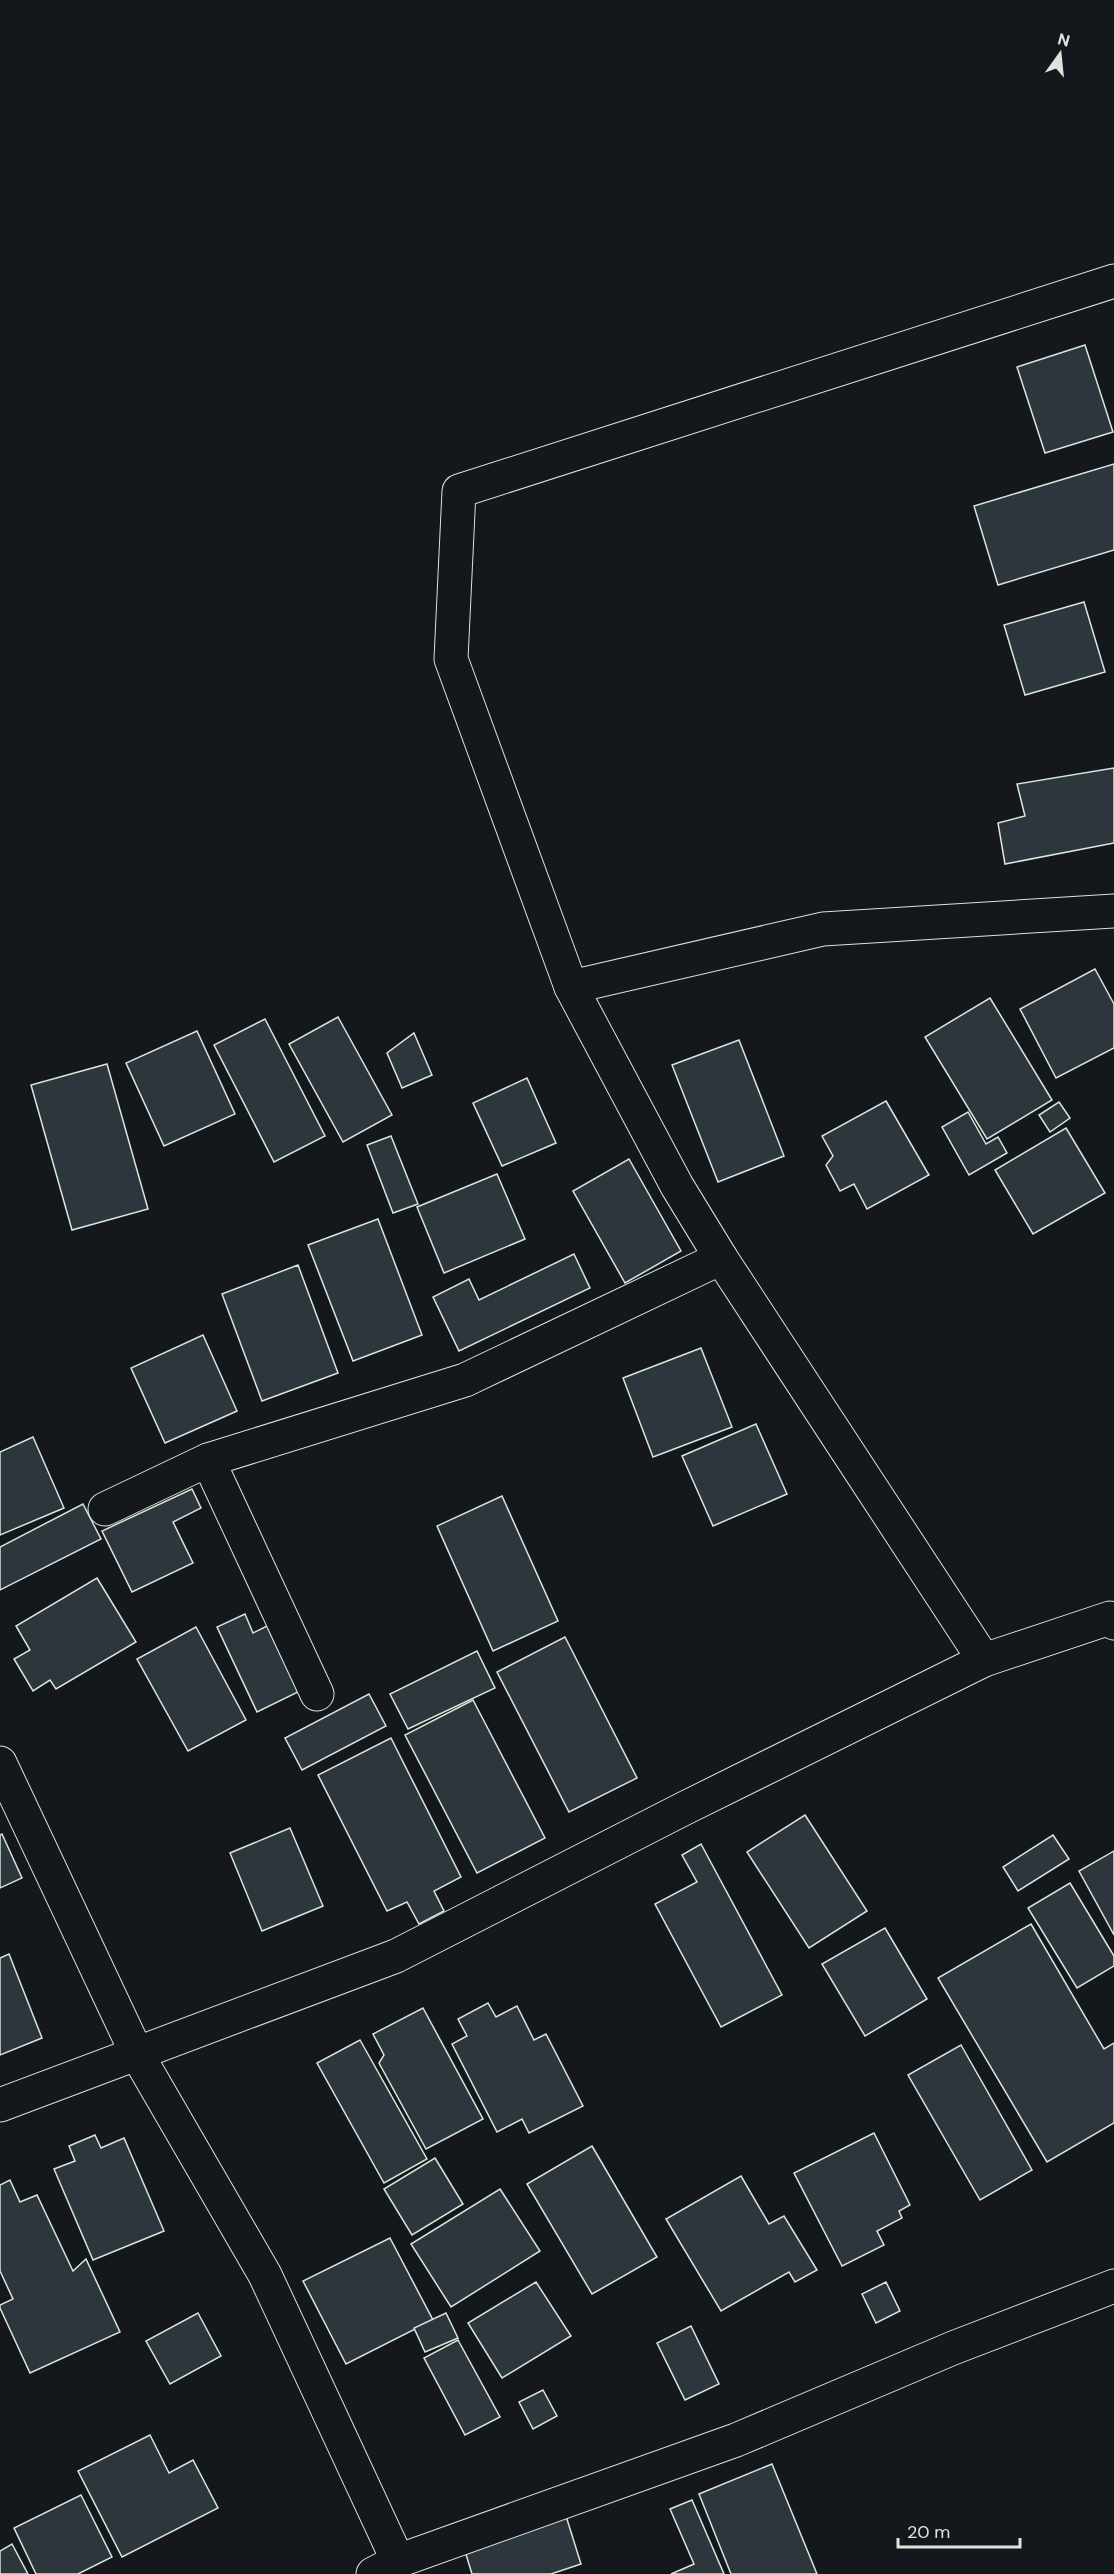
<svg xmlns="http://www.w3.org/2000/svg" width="1114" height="2574" font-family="'DM Sans',sans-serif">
  <rect width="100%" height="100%" fill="#14181c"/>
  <g fill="#2c363c" stroke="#d8e6dc" stroke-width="1.5">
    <path d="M1085,345L1113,432L1045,453L1017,367Z"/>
    <path d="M1114,464V550L998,585L974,506Z"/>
    <path d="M1084,602L1105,672L1025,695L1004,625Z"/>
    <path d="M1114,768V843L1005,864L998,823L1025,816L1017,784Z"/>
    <path d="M1095,969L1114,1004V1048L1056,1078L1020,1009Z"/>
    <path d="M990,998L1052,1100L987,1139L925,1037Z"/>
    <path d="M338,1017L392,1115L343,1142L289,1044Z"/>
    <path d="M265,1019L325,1136L274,1162L214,1045Z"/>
    <path d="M197,1031L235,1114L164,1146L126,1063Z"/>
    <path d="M414,1033L432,1075L402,1088L387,1053Z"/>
    <path d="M739,1040L784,1156L718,1182L672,1065Z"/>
    <path d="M107,1064L148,1209L72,1230L31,1085Z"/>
    <path d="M527,1078L556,1143L502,1166L473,1103Z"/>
    <path d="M886,1101L929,1175L867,1209L854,1184L840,1191L826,1165L833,1156L822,1136Z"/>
    <path d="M1059,1102L1070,1118L1050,1132L1039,1115Z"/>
    <path d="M968,1112L986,1144L998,1137L1007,1153L969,1175L942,1127Z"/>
    <path d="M1066,1128L1105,1193L1033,1234L995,1170Z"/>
    <path d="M391,1136L418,1204L393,1213L367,1145Z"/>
    <path d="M629,1159L681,1251L625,1283L573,1191Z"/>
    <path d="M497,1174L525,1239L444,1273L417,1207Z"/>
    <path d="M378,1219L422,1335L353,1361L308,1245Z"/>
    <path d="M574,1254L590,1288L459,1351L433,1297L469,1279L479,1300Z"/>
    <path d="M298,1265L338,1373L262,1401L222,1294Z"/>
    <path d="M203,1335L237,1411L165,1443L131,1368Z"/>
    <path d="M701,1348L732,1427L653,1457L623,1378Z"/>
    <path d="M756,1424L787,1494L713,1526L682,1456Z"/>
    <path d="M33,1437L64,1508L0,1535V1452Z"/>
    <path d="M192,1489L201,1508L173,1522L193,1563L132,1592L102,1531Z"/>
    <path d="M502,1496L558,1621L493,1651L437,1526Z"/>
    <path d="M83,1504L101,1539L0,1590V1547Z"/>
    <path d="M97,1578L136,1642L56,1689L50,1680L33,1691L14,1659L30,1650L16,1626Z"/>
    <path d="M245,1614L253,1633L267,1626L298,1692L257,1712L217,1627Z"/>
    <path d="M196,1627L246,1720L188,1751L137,1659Z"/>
    <path d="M565,1637L637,1778L569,1812L497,1672Z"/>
    <path d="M477,1651L495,1688L408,1729L390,1694Z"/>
    <path d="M369,1694L386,1726L302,1770L285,1738Z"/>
    <path d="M473,1700L545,1838L477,1873L405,1735Z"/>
    <path d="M391,1738L461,1877L434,1891L444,1911L419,1924L407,1902L387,1911L318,1775Z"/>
    <path d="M805,1815L867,1911L809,1948L747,1852Z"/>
    <path d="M290,1828L323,1906L262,1931L230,1853Z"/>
    <path d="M2,1834L22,1878L0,1888V1835Z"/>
    <path d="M1053,1835L1069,1859L1018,1891L1003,1867Z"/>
    <path d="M701,1844L782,1995L721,2027L655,1904L697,1882L682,1855Z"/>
    <path d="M1114,1851V1935L1079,1871Z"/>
    <path d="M1070,1883L1114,1956V1966L1077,1988L1028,1908Z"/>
    <path d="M1031,1924L1104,2049L1114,2043V2123L1047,2162L938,1978Z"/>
    <path d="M885,1928L927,1999L865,2036L822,1964Z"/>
    <path d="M9,1954L42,2038L0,2055V1958Z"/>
    <path d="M488,2003L496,2017L517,2006L534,2040L546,2034L583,2106L529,2133L522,2119L497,2132L452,2044L467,2036L458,2019Z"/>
    <path d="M423,2008L483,2119L426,2149L379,2063L384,2055L373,2034Z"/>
    <path d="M360,2040L427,2159L384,2183L317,2063Z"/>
    <path d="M961,2045L1032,2170L980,2200L908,2075Z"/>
    <path d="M874,2133L910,2205L899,2211L902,2218L877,2231L884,2245L842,2266L794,2173Z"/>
    <path d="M95,2135L101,2148L124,2138L164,2231L93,2260L54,2169L75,2161L69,2146Z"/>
    <path d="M592,2146L657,2257L592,2294L527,2184Z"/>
    <path d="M435,2158L463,2204L412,2235L384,2189Z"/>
    <path d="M741,2176L769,2224L784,2216L817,2270L795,2282L789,2272L721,2311L666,2219Z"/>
    <path d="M10,2180L20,2202L37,2195L73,2271L86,2259L120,2332L30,2373L0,2308V2305L13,2299L0,2271V2185Z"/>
    <path d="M500,2189L540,2251L451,2307L411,2244Z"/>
    <path d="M390,2238L433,2320L346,2364L303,2281Z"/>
    <path d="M536,2282L571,2336L502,2378L468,2323Z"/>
    <path d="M886,2282L900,2311L876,2323L862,2294Z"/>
    <path d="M198,2313L221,2356L170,2384L146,2341Z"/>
    <path d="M446,2313L458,2338L425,2352L414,2328Z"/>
    <path d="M691,2326L719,2384L685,2400L657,2343Z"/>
    <path d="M458,2340L500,2417L465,2435L424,2358Z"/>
    <path d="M543,2390L557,2416L533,2429L519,2402Z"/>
    <path d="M150,2435L169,2473L193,2460L218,2508L122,2557L78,2471Z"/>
    <path d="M772,2464L817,2574H731L699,2494Z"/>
    <path d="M81,2495L112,2557L78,2574H36L14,2528Z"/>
    <path d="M692,2500L724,2574H671L694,2564L670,2509Z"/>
    <path d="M566,2516L581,2564L551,2574H472L464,2548Z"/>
    <path d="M12,2544L28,2574H0V2551Z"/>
  </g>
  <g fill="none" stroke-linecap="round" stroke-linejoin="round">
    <g stroke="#d8e6dc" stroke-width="35">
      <g id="street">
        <path d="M1114,911L823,929L571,987L677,1186L721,1258L984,1660L1110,1618L1114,1623"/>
        <path d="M571,987L451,659L459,491L1114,281"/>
        <path d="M105,1509L208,1460"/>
        <path d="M317,1694L208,1460L465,1380L721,1258"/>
        <path d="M0,1763L137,2054L265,2275L398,2561"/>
        <path d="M0,2105L396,1956L685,1808L984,1660"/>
        <path d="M373,2574L398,2561L736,2440L953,2348L1114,2286"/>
      </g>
    </g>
    <use href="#street" stroke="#14181c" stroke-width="33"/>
  </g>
  <g transform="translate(1060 54) rotate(15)" stroke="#14181c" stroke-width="4.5" paint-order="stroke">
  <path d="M0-4.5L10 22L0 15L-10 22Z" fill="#d8e6dc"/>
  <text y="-9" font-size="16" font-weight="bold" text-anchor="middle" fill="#d8e6dc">N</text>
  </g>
  <path d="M898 2538v9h122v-9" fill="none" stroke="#d8e6dc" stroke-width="3"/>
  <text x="907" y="2538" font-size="18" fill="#d8e6dc" stroke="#14181c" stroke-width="4.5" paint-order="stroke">20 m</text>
</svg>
